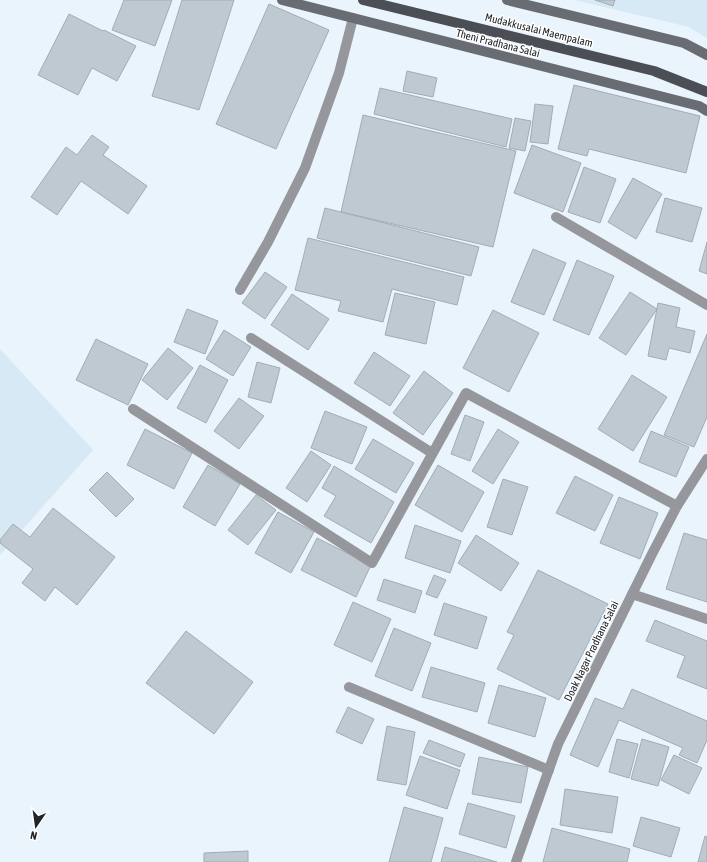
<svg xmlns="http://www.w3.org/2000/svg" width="707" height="862" font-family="'Asap Condensed',sans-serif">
  <rect width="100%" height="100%" fill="#e9f4fc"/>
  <g fill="#d8e9f6">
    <path d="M574,0H707V38L689,27Z"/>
    <path d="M0,349L93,450L0,555Z"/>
  </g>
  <g fill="#bfc9d1" stroke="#a3acb4">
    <path d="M124,0H172L155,46L112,30Z"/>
    <path d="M182,0H234L199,110L152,96Z"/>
    <path d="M595,0H615L613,6Z"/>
    <path d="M269,4L329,30L276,149L216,124Z"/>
    <path d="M69,14L103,31L104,30L136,46L117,81L92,68L78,95L38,75Z"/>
    <path d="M407,71L437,78L433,97L403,91Z"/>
    <path d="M574,85L700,116L686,173L589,149L587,156L558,149Z"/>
    <path d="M380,88L512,119L506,147L374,114Z"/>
    <path d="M535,104L553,106L548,144L530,142Z"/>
    <path d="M363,115L516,151L493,247L341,212Z"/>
    <path d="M515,118L531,121L525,151L509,148Z"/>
    <path d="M92,135L109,147L103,155L147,186L128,214L81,181L57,215L31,197L66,147L77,155Z"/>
    <path d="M532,145L581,163L563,212L514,193Z"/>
    <path d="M584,167L616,179L600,223L568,212Z"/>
    <path d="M633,178L662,194L636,239L608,222Z"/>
    <path d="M665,198L702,208L692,242L656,232Z"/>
    <path d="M325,208L479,247L471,276L317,238Z"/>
    <path d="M308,238L464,277L457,305L392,289L383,322L338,311L341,301L295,290Z"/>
    <path d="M707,242V274L699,271Z"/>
    <path d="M533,249L566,263L544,315L511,302Z"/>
    <path d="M577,260L614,276L589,335L553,320Z"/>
    <path d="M265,272L287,287L265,319L242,303Z"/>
    <path d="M630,292L657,309L626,355L599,338Z"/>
    <path d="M395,293L435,302L426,344L385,335Z"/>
    <path d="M292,294L329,319L308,350L271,325Z"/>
    <path d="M658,303L680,308L676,327L695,331L690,353L669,348L666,360L648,356Z"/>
    <path d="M187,309L218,321L205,354L174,342Z"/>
    <path d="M493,310L539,333L509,392L463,368Z"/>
    <path d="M224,330L251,347L233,376L206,359Z"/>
    <path d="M707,334V417L694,447L664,435Z"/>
    <path d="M96,339L148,364L128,405L76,380Z"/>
    <path d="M168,348L193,368L167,400L142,380Z"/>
    <path d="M374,352L410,376L390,406L354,383Z"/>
    <path d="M257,362L280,368L271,403L248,397Z"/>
    <path d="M200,365L228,380L206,423L177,408Z"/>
    <path d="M424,371L453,393L423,435L393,413Z"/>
    <path d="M632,375L667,397L633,451L598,429Z"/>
    <path d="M239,398L264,416L239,449L214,431Z"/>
    <path d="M325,411L367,427L352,464L311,448Z"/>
    <path d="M465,415L484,422L470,461L451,454Z"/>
    <path d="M145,429L192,453L174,489L127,465Z"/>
    <path d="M498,429L519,442L493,484L472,471Z"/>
    <path d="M651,431L689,447L676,477L639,462Z"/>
    <path d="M373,439L414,463L396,493L355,469Z"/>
    <path d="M311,451L331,465L307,502L286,488Z"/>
    <path d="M208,465L240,484L215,526L183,507Z"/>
    <path d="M438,465L484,492L462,532L415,505Z"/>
    <path d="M334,466L394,502L371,543L324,516L336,496L322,488Z"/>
    <path d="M107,472L134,499L116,517L89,490Z"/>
    <path d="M575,476L613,495L595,531L556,513Z"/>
    <path d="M503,479L528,487L512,535L487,527Z"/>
    <path d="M256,495L276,510L248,545L228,530Z"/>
    <path d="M619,497L658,513L640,559L600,543Z"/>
    <path d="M53,508L115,557L77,605L55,587L45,601L22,583L33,569L0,543V540L13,524L30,537Z"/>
    <path d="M278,512L314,532L291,573L255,553Z"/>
    <path d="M415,525L461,541L450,573L405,558Z"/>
    <path d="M684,533L707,540V602L666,589Z"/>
    <path d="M476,535L519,563L501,591L458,563Z"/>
    <path d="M317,538L371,565L356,597L301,570Z"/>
    <path d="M538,570L608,604L559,700L497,669L514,635L507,632Z"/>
    <path d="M434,575L446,580L437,598L426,594Z"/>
    <path d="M384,579L422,591L415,613L377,600Z"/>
    <path d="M353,602L391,619L372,662L334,645Z"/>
    <path d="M444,603L487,617L477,649L434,635Z"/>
    <path d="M655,620L707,641V689L677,677L685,656L646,641Z"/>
    <path d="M394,628L431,643L412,691L375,676Z"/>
    <path d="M186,631L253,682L214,734L146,683Z"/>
    <path d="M431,667L485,683L477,712L422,697Z"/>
    <path d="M499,685L546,698L535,737L488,723Z"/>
    <path d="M632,689L707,721V740L697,763L679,755L683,748L619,720L598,767L570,755L595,698L623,709Z"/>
    <path d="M348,707L374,719L362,744L336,732Z"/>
    <path d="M387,726L415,732L406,785L377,780Z"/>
    <path d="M617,739L638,744L629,778L609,772Z"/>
    <path d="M642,739L669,747L658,786L631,779Z"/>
    <path d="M429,740L465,754L460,767L423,753Z"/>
    <path d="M674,755L702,768L689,794L661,780Z"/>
    <path d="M420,756L460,770L447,809L406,795Z"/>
    <path d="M479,757L528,767L521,803L472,794Z"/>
    <path d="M565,789L618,797L612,833L560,825Z"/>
    <path d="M468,803L515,816L506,848L459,834Z"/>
    <path d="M404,807L443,818L431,862H389Z"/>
    <path d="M641,817L680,828L671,857L633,846Z"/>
    <path d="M552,828L630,849L627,862H543Z"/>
    <path d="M705,836L707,837V862H698Z"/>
    <path d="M445,847L497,862H441Z"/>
    <path d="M248,851V862H204V853Z"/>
  </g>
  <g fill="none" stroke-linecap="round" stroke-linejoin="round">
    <path stroke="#95979c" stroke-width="10" d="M240,290L268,242L305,168L339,73L353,18"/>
    <g stroke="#95979c" stroke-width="10">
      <path d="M556,217L707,305"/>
      <path d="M251,338L432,453"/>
      <path d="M133,409L372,563L466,393L677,506"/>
      <path d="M632,594L707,619"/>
      <path d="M349,687L549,770"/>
    </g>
    <path stroke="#95979c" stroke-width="10" d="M516,862L558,744L652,554L677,506L707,459"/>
    <g stroke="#696c72" stroke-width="10">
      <path d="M282,0L699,106L707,111"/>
      <path d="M507,0L684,43L707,55"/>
    </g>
    <path stroke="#4b4e55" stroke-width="10" d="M363,0L654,71L707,92"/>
  </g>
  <g text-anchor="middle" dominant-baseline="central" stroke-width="3" stroke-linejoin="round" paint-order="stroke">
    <g font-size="11" fill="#222528" stroke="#fff">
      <text transform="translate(539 30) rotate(14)">Mudakkusalai Maempalam</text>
      <text transform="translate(498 43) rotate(14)">Theni Pradhana Salai</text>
      <text transform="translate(591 651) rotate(-64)">Doak Nagar Pradhana Salai</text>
    </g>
  </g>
  <g transform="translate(36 826) rotate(193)" stroke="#ffffff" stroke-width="3" paint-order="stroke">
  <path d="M0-3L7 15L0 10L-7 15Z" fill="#222528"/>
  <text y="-6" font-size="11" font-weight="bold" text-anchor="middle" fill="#222528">N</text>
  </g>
</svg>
